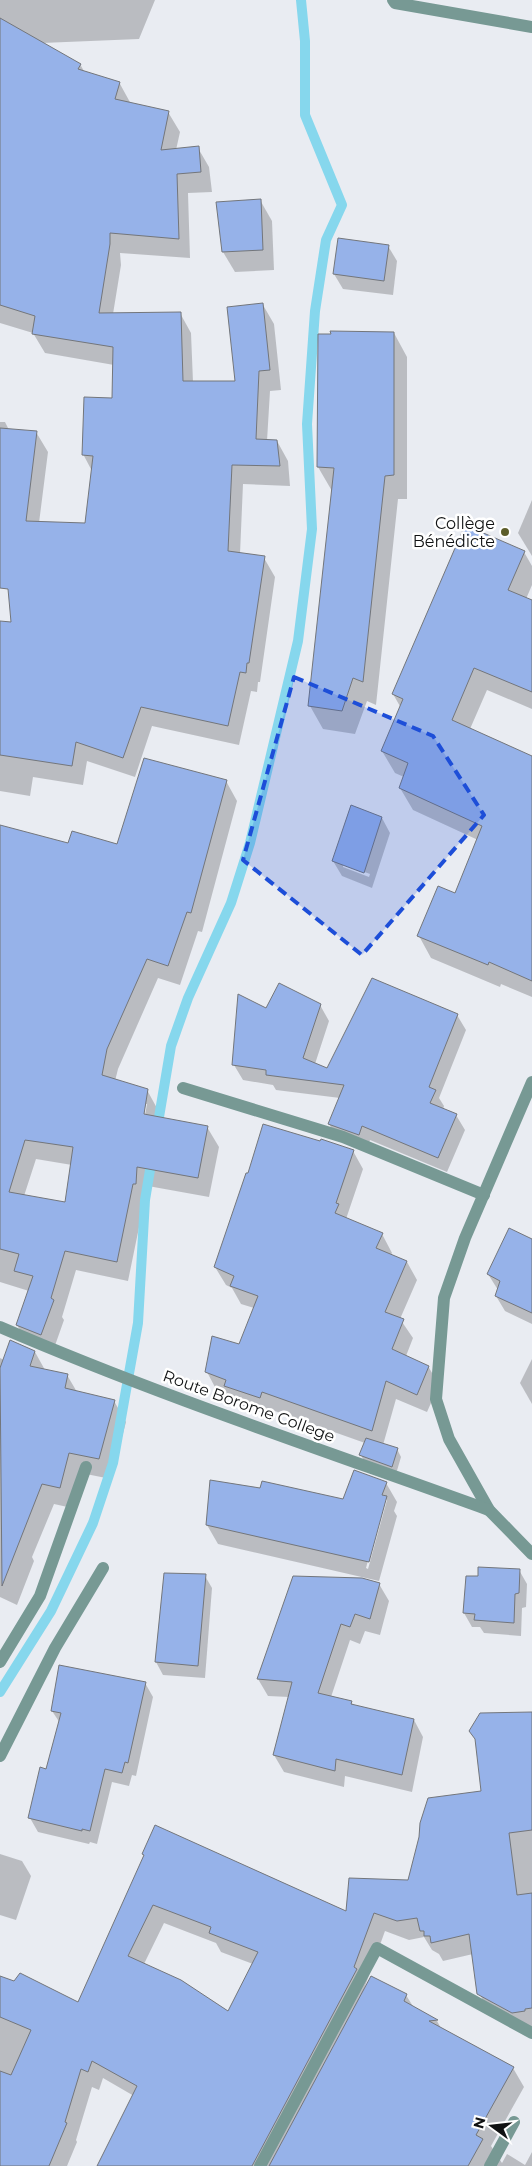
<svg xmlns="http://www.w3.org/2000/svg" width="532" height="2166" font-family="Montserrat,sans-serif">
  <rect width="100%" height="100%" fill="#e9ecf2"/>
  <g fill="#0003" fill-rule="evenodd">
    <path d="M0,0H155L139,39L42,43L80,64L85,73L120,84L131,104L168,112L180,132L176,150L198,148L209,167L212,192L188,193L190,258L120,253L121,265L113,314L180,313L191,333L193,382H236L263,305L274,324L281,390L270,391L267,441H277L288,461L290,486L243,484L240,554L264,558L275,577L260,682H258L257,692L251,691L239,745L152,726L135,777L87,761L83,785L33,777L30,796L0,791V622L13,623L0,517V422H5L9,430L36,432L48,452L39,523L86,524L92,471L83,454L113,399L114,365L45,353L33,333L0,323Z"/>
    <path d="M260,200L272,221L274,270L235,272L223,252Z"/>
    <path d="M388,246L397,261L393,295L343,289L334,274Z"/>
    <path d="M394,333L407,357V499H398L376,705L367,701L355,734L323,729L310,706L332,491L318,467L319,336Z"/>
    <path d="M532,500V556L518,533Z"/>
    <path d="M524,552L532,566V585L526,599L532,601V709L487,690L470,729L532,758V997L501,984L500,987L431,958L419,936L455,895L478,840L413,810L400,788L404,777L395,773L382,751L401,708L393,694Z"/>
    <path d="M226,781L237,801L202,932L198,931L180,985L158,978L118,1069L115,1081L147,1090L158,1110L157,1118L207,1127L219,1147L209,1197L148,1186L146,1203H144L128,1281L76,1270L62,1317L64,1320L52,1354L28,1344L17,1325L29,1291L0,1282V826L69,844L118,845ZM144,1104H147L144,1121L142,1120ZM36,1159L72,1165L66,1203L24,1196Z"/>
    <path d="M382,818L390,833L372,888L342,876L333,861ZM343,864L370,874L369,877L343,867Z"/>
    <path d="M320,1005L329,1021L315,1064L328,1069L457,1015L466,1030L439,1098L444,1106L443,1110L456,1115L465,1130L447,1172L370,1140L367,1149L338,1139L329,1124L340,1098L276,1090L273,1085L243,1080L234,1065L267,1010Z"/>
    <path d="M353,1151L363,1169L346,1219L382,1234L392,1253L391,1255L407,1262L417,1280L400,1319L413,1338L406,1356L428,1366L439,1385L427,1412L396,1399L383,1445L397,1449L401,1457L396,1474L365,1463L361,1455L365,1443L272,1410L270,1416L236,1404L232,1396L217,1391L207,1372L240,1346L254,1308L241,1304L232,1288L226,1285L215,1267Z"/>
    <path d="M532,1240V1324L505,1311L496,1296L498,1290L488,1274Z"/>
    <path d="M35,1352L45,1370L67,1375L77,1392L114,1401L126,1422L111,1479L81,1473L72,1508L54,1504L32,1557L34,1561L17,1605L0,1597V1358L4,1360Z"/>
    <path d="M532,1359V1404L520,1383Z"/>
    <path d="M386,1483L397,1502L394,1511L397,1516L379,1581L218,1544L207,1525L261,1489L344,1500ZM385,1498L387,1500L368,1569L366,1568Z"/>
    <path d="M519,1570L527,1584L526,1607L522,1608L521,1636L484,1633L480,1627H472L464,1613L479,1578Z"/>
    <path d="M205,1576L212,1588L205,1678L163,1675L156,1662Z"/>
    <path d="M294,1577L379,1584L389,1601L380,1635L365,1631L360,1644L350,1640L331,1697L351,1702L354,1706L414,1720L423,1737L412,1792L345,1776L344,1787L284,1772L274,1755L289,1697L268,1696L258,1679Z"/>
    <path d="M145,1683L153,1697L136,1776L132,1775L129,1786L112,1782L97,1844L90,1842L89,1844L38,1832L30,1818L47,1770L60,1723L52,1711Z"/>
    <path d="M532,1714V2030L490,2013L479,1993L473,1954L443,1961L439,1954L432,1950L424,1937L409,1940L385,1931L364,1989L406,1995L414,2008L437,2021L442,2030L513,2068L524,2087L491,2146L502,2163L507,2154L525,2165L532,2152V2166H99L134,2096L103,2078L99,2090L92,2087L76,2140L77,2142L67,2166H0V1977L78,2004L145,1857L143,1854L347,1912L409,1882L482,1792ZM164,1923L216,1943L221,1952L253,1964L229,2013L144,1964Z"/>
    <path d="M0,1854L22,1861L31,1876L16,1920L0,1915Z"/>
  </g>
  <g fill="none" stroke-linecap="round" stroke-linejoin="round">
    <g stroke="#86d7ed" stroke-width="10">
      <path d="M157,1129L171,1046L188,998L231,903L250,843L298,641L312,529L307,424L315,311L326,240L342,205L305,115V41L301,0"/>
      <path d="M0,1692L51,1611L93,1523L113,1463L138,1323L145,1200L152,1158"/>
    </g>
  </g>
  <g fill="#96b2e9" stroke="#73767b" fill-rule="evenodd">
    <path d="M0,18L81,64L78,69L120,82L115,99L169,111L161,150L199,146L201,172L177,174L179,239L110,233V244L99,313L181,312L183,381H235L227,307L263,303L270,370L259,371L256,439L277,440L280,466L232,465L228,551L265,556L249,663H247L246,673L240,672L228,726L141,707L123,758L76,742L72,766L0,755V621L11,622L8,589L0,588V428L37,431L26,521L85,523L93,456L82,455L84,397L112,398L113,347L32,334L35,316L0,305Z"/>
    <path d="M261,199L263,250L222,252L216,202Z"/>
    <path d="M338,238L389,245L384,281L333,274Z"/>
    <path d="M330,331L394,332V475L385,476L363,682L353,678L342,711L308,706L334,468L317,467L318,334H331Z"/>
    <path d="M465,525L525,551L508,590L532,600V692L474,668L452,720L532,756V981L489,962L488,965L417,936L438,886L455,893L482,826L399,788L408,763L381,751L403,699L392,694Z"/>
    <path d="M144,758L227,780L191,913L187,912L168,966L147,959L107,1049L102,1075L148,1089L144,1114L208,1126L198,1178L137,1167L136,1184H133L117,1262L65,1251L51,1298L54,1300L41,1335L16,1325L33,1276L14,1271L19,1254L0,1249V825L68,843L72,831L117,844ZM25,1140L73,1147L65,1202L9,1192Z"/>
    <path d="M351,805L382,817L364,873L332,861Z"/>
    <path d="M372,978L458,1014L429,1087L436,1090L430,1103L457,1114L438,1158L362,1126L359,1135L328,1124L344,1085L266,1075V1070L232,1065L238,994L266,1008L279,983L321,1004L303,1058L327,1068Z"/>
    <path d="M263,1124L320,1141L321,1139L354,1150L336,1203L339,1204L335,1213L383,1233L376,1248L407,1261L385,1312L404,1319L392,1349L429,1366L417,1395L386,1381L372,1431L262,1392L260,1398L224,1386L226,1380L205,1372L212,1336L239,1344L258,1296L230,1286L234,1276L214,1267L246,1173H248Z"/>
    <path d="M509,1228L532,1239V1313L495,1296L500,1281L487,1274Z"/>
    <path d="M10,1340L35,1351L30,1366L68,1374L65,1388L115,1400L99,1459L69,1453L60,1488L42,1484L2,1586L0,1368Z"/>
    <path d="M366,1438L398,1448L392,1467L359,1455Z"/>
    <path d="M354,1470L387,1482L382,1495L387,1496L369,1562L206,1525L210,1480L260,1488L262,1481L343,1499Z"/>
    <path d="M478,1567L520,1569L519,1593L515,1594L514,1623L474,1620L475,1614L463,1613L466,1576H478Z"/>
    <path d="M164,1573L206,1574L198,1666L155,1662Z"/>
    <path d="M293,1576L362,1578L380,1583L370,1619L355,1614L350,1627L341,1624L318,1693L352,1701L351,1704L414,1719L402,1775L336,1759L335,1771L273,1755L292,1682L257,1679Z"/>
    <path d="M59,1665L146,1682L128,1763L125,1762L122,1773L105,1769L90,1831L82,1829V1831L28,1818L40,1767L46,1769L61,1713L51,1711Z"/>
    <path d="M532,1712V1830L509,1833L517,1895L532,1893V2008L525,2009V2011L512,2013L477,1994L469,1934L431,1943L430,1936H424V1931H420L417,1918L397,1921L374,1913L354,1967L357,1969L252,2166H97L137,2086L92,2061L88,2072L81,2069L65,2122L67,2123L49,2166H0V2071L11,2075L31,2030L0,2017V1976L14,1981L20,1973L78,2002L144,1855L142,1854L155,1825L346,1911L349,1878L408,1880L419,1837L420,1823L428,1798L481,1791L475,1739L469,1731L480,1713ZM153,1905L211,1927L209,1933L258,1952L228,2011L181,1980L128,1956Z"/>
    <path d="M371,1976L407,1994L404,2001L438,2020L429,2021L514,2067L476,2135L483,2139L468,2166H269Z"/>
  </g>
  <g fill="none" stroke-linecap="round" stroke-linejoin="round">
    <g stroke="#779994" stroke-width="12">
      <path d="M393,0L395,3L532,27"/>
      <path d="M532,1082L465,1238L444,1298L436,1399L449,1439L489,1510L532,1554"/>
      <path d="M183,1088L343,1137L484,1195"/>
      <path d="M0,1327C160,1396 326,1451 489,1510"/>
      <path d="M0,1662L40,1596L86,1467"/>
      <path d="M0,1756L55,1648L103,1568"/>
      <path d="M260,2166L377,1948L532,2033"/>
      <path d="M490,2166L514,2122"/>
    </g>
  </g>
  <path fill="#1d4ed8" fill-opacity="0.2" stroke="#1d4ed8" stroke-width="4" stroke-dasharray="10 6" stroke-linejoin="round" d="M294,677L433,736L484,815L362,955L243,860Z"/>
  <circle fill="#5c5d2a" stroke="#fff" stroke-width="2" cx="505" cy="532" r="5"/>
  <g text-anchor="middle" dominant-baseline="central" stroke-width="5" stroke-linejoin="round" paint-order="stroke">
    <g font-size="16" fill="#101213" stroke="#fff" text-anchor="end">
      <text x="495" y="523">Collège<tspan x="495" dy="18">Bénédicte</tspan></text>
    </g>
    <g font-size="16" fill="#101213" stroke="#fff">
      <text transform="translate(249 1406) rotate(20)">Route Borome College</text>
    </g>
  </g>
  <g transform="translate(492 2126) rotate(285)" stroke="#ffffff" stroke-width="4" paint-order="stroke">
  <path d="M0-4L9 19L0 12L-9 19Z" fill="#101213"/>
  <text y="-8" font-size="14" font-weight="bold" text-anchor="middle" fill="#101213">N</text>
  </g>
</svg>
